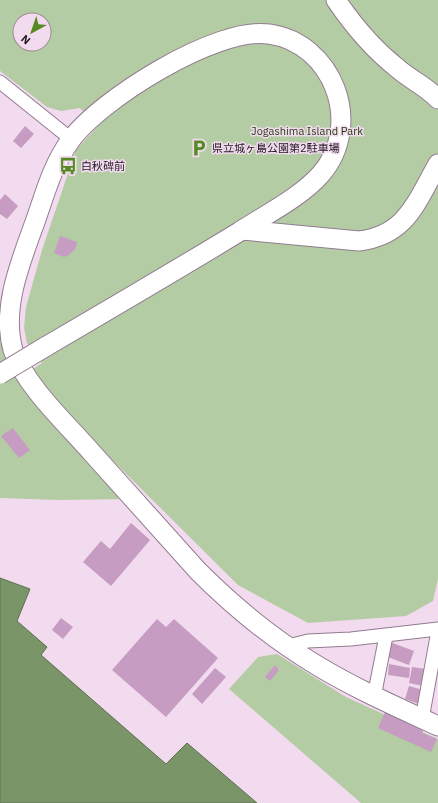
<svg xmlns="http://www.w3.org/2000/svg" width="438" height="803" font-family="'IBM Plex Sans','Noto Sans JP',sans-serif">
  <rect width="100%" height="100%" fill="#f2daef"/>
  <g fill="#b4cca4" fill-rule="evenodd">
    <path d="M0,0H438V579L433,601L406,616L308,623L238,585L80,428L52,398L33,369L42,363L27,343L24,328L26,307L42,250L76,150L97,127L80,108L61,111L47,107L0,71ZM20,20H44V44H20Z"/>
    <path d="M0,316L9,317L12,347L133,499L58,500L0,498Z"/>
    <path d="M277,654L346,697L438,739V803H361L229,689L258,657Z"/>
  </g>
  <path fill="#7a9568" stroke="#5f7052" d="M0,578L30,589L17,621L47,647L41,655L166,764L187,743L257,803H0Z"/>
  <g fill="#c69cc2">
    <path d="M25,126L34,134L21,148L13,141Z"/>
    <path d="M5,194L18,206L7,219L0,214V200Z"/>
    <path d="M60,236L77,242L76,248L69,255L64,257L54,253Z"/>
    <path d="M13,428L30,450L19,458L1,436Z"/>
    <path d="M131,523L150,540L111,586L83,562L101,541L110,549Z"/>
    <path d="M61,618L73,627L63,639L52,630Z"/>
    <path d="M157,619L166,627L174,619L218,658L166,717L112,670Z"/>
    <path d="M390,642L414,651L409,665L385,656Z"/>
    <path d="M389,664L410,668L409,678L388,675Z"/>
    <path d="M275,665L279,670L270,681L265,677Z"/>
    <path d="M412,667L426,669L423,686L409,683Z"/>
    <path d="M215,668L226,677L202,704L192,694Z"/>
    <path d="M409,686L423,690L419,704L405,699Z"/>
    <path d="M385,712L424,729L422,733L437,739L431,752L378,728Z"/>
  </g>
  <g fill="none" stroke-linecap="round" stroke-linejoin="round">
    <g stroke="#927c90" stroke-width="15">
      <g id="street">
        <path d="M0,82L71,139"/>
        <path d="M288,646L308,641L351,639L438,629"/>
        <path d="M374,697L386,636"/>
        <path d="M422,719L438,631"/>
      </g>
    </g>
    <g stroke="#927c90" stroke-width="21">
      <g id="secondary">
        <path d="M336,0C353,25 372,48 396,67C409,79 426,86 438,99"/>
        <path d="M242,230L359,241C407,235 416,202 438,164"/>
        <path d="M45,347C110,309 175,271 239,232C265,215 301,197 321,174C364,124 333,43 269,34C217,26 99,100 70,141C52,166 45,194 35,222C21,261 1,308 13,350C25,386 68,425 93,454C128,493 163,532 198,571C234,607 274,640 318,666C356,689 397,707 438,726"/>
      </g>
    </g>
    <use href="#street" stroke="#fff" stroke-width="13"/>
    <use href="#secondary" stroke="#fff" stroke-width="19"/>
    <g stroke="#927c90" stroke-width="21" stroke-linecap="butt">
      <path id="secondary-bridge" d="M0,374L45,347"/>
    </g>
    <use href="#secondary-bridge" stroke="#fff" stroke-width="19"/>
  </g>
  <defs>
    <g id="parking-bare" transform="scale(1.38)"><path d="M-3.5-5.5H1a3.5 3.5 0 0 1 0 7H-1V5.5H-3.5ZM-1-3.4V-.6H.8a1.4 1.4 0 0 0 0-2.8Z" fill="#558921" stroke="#f2daef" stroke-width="2.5" paint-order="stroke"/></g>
    <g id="bus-bare" transform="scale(1.38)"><path d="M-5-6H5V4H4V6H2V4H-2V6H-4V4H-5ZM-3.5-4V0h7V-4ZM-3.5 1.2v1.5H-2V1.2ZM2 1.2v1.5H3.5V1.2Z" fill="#558921" stroke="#f2daef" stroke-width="2.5" paint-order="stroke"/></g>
  </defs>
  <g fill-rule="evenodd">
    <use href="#parking-bare" x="199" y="148"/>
    <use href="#bus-bare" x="68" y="166"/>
  </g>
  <g text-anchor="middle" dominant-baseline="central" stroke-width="3" stroke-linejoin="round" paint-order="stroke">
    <g font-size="11" fill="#233c0a" stroke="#f2daef">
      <text x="307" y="131">Jogashima Island Park</text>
    </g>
    <g font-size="11" fill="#211820" stroke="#f2daef" text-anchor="start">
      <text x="212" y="148">県立城ヶ島公園第2駐車場</text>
      <text x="81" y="166">白秋碑前</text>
    </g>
  </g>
  <g transform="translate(32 32) rotate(220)"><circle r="19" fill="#f2daef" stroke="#9e8c9c"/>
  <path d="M0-3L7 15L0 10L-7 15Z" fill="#558921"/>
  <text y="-6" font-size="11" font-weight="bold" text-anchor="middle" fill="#211820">N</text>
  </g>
</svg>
